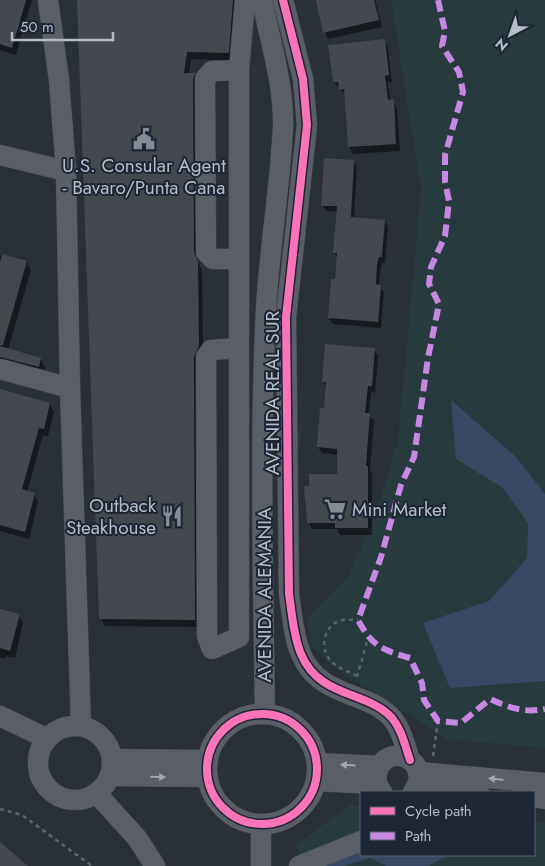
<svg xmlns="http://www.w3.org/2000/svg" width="545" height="866" font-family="Jost,sans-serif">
  <rect width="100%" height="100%" fill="#2a3038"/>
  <g fill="#273a3e">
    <path d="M391,0H545V748L446,739L331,665L311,645L307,619L346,580L374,520L398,440L421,189Z"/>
    <path d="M350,805L361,806V855H534V822L545,823V866H299L297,844Z"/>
  </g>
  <g fill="#384963">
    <path d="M451,400L517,458L545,494V681L450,688L423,623L489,601L527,558L528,523L503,488L456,459Z"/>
    <path d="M361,842V855H448L429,866H386L370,858L344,866H324Z"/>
  </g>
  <g fill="#0007">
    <path d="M0,0H32L16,55L0,50Z"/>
    <path d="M78,0H238L232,61L191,59L189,74H195L199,82L197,88L198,261L202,270L203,354L199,627L105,626L101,618Z"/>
    <path d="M317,0H375L382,27L328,39L325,32Z"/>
    <path d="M384,40L388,47L392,82H388L390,101H393L397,108L400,151L353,154L349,147L346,96L334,82Z"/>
    <path d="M353,161L357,167L354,218L385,221L388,227L385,263H382L380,271L379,286L384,292L381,328L333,324L329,318L338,259L334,252L338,212L326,211L323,205Z"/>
    <path d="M0,255L27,262L31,270L8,350L40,359L45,367L43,374L0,365Z"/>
    <path d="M374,350L378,356L375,393L371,392L369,415L374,421L370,470L372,474V535H340L337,529H312L309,522L308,510L305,505V488L338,475L339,455L322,453L318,447L325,409L327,388L323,381Z"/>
    <path d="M0,391L50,404L54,412L48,436L43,435L27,492L34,494L38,502L29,539L0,531Z"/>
    <path d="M0,610L19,615L23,623L15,658L6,656L5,659L0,657Z"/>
  </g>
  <g fill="#444950">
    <path d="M0,0H26L12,48L0,44Z"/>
    <path d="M77,0H233L229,53L187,52L184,73H195L193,79L194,252L198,261L199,346L194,357L195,620L99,619Z"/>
    <path d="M316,0H374L379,20L323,33Z"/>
    <path d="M385,39L389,75L385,76L388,100L394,99L396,144L348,147L344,89L339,90L338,82H333L328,45Z"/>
    <path d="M324,158L354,160L351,217L385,220L382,257H379L377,264L376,284L381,285L378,322L328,318L331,279H335L337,253H333L337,206H321Z"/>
    <path d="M2,254L27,261L3,345H0V262Z"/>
    <path d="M325,344L375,348L372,386H368L365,413H370L366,466H368V528H335V523H307L304,486H309V474H337V449L317,447L320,408H324L326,382H322Z"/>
    <path d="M0,346L41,358L39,367L0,357Z"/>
    <path d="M0,389L50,403L44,429L39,428L22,489L35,493L25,532L0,525Z"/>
    <path d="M0,609L20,614L10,651L0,648Z"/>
    <path d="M0,842L28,866H0Z"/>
  </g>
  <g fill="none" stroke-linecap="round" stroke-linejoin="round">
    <g stroke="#484c53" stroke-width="21">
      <g id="minor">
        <path d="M48,0L59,80L66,171L70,388L81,726"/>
        <path d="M262,0C270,41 284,84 283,126C280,194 267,261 265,329C260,457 263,585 265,714"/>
        <path d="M283,0L303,79L307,125L286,317L289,594C292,613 293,635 301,654C319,698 368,691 392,718C402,730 405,746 410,760"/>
        <path d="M0,155L66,171"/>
        <path d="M237,259H213L206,252L205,79L212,71L239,70"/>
        <path d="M238,348L211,350L206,357L207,636L212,649L239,637V70L245,0"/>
        <path d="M0,369L70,388"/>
        <circle cx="262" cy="769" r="55"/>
        <path d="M0,716L46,738"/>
        <circle cx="75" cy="763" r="37"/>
        <path d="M112,759L207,760"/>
        <path d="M317,763L379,766"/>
        <path d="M418,772L545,783"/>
        <path d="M110,776L207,777"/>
        <path d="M316,781L377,784"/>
        <path d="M417,786L479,792"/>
        <path d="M382,792C377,786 375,778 378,770C388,741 435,761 413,792"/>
        <path d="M96,793L137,838L155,866"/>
        <path d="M534,797L545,799"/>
        <path d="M261,866V824"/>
        <path d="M299,866L361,841"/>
      </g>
    </g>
    <g stroke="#5d636a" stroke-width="2.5" stroke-dasharray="4 4" stroke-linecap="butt">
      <path d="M357,676C348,671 337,668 330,660C320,649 323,627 339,621C344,619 352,620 358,620"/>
      <path d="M357,677L368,638"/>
      <path d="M433,756L438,721"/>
      <path d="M0,809L22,815L92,866"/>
    </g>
    <use href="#minor" stroke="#5a5e66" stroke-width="20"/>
    <path stroke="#c787e3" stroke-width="6" stroke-dasharray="12 6" stroke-linecap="butt" d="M438,0L445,31L442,46L459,72L463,92L445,155V181L449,201L445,236L431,267L429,284L439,304L428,358L414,457L401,485L381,557L358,620C372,646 382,650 410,658L422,683L424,700L438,721L461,723L490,699C510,708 524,713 545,709"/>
    <g stroke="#1d2633" stroke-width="11">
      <g id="cycleway">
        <path d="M283,0L303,79L307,125L286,317L289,594C292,613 293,635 301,654C319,698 368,691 392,718C402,730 405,746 410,760"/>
        <circle cx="262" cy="769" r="55"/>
      </g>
    </g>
    <use href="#cycleway" stroke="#fb73b8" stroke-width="8"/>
  </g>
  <defs><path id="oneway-solid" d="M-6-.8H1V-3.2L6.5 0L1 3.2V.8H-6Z" transform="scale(1.25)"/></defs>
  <g fill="#a2a9b5">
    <use href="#oneway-solid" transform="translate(348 765) rotate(-177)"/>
    <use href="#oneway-solid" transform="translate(158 777) rotate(1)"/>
    <use href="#oneway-solid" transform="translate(496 779) rotate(-175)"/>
  </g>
  <defs>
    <g id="civic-bare" transform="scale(1.725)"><path d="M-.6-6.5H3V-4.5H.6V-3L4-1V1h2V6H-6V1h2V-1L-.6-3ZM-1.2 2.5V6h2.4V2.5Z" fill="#848b96" stroke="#1d2633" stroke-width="2.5" paint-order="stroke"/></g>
    <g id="supermarket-bare" transform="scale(1.725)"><path d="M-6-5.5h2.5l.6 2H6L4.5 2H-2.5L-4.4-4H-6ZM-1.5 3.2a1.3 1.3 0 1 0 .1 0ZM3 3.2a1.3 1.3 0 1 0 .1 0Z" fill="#848b96" stroke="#1d2633" stroke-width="2.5" paint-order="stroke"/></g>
    <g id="restaurant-bare" transform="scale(1.725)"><path d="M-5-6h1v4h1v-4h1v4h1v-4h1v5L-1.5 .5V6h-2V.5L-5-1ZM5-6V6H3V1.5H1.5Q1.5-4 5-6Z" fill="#848b96" stroke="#1d2633" stroke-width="2.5" paint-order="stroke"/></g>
  </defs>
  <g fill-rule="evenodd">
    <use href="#civic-bare" x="144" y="139"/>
    <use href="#supermarket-bare" x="335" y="509"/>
    <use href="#restaurant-bare" x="172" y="516"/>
  </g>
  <g text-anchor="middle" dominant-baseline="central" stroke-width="4" stroke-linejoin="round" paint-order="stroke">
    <g font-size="19" fill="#b4bcc9" stroke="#1d2633">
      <text x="144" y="165">U.S. Consular Agent<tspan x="144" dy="22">- Bavaro/Punta Cana</tspan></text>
      <text x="156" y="505" text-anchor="end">Outback<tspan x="156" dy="22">Steakhouse</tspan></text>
      <text x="352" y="509" text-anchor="start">Mini Market</text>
    </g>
    <g font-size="19" fill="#b4bcc9" stroke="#1d2633">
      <text transform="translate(272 393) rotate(-90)">AVENIDA REAL SUR</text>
      <text transform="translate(264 595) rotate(-90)">AVENIDA ALEMANIA</text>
    </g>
  </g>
  <rect x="360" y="791" width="175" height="65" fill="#1d2633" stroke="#59626f"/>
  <rect x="370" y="807" width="25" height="8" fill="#fb73b8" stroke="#59626f"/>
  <text x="405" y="816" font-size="15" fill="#b4bcc9">Cycle path</text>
  <rect x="370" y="832" width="25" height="8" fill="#c787e3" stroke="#59626f"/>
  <text x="405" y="841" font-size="15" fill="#b4bcc9">Path</text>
  <g transform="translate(510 35) rotate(221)" stroke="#1d2633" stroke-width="4" paint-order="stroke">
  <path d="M0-4L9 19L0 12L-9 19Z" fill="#b4bcc9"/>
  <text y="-8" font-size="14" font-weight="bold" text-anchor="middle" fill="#b4bcc9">N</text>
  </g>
  <path d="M12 32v8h101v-8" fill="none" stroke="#b4bcc9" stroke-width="2.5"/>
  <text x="20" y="32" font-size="15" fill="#b4bcc9" stroke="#1d2633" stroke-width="4" paint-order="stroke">50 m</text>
</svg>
